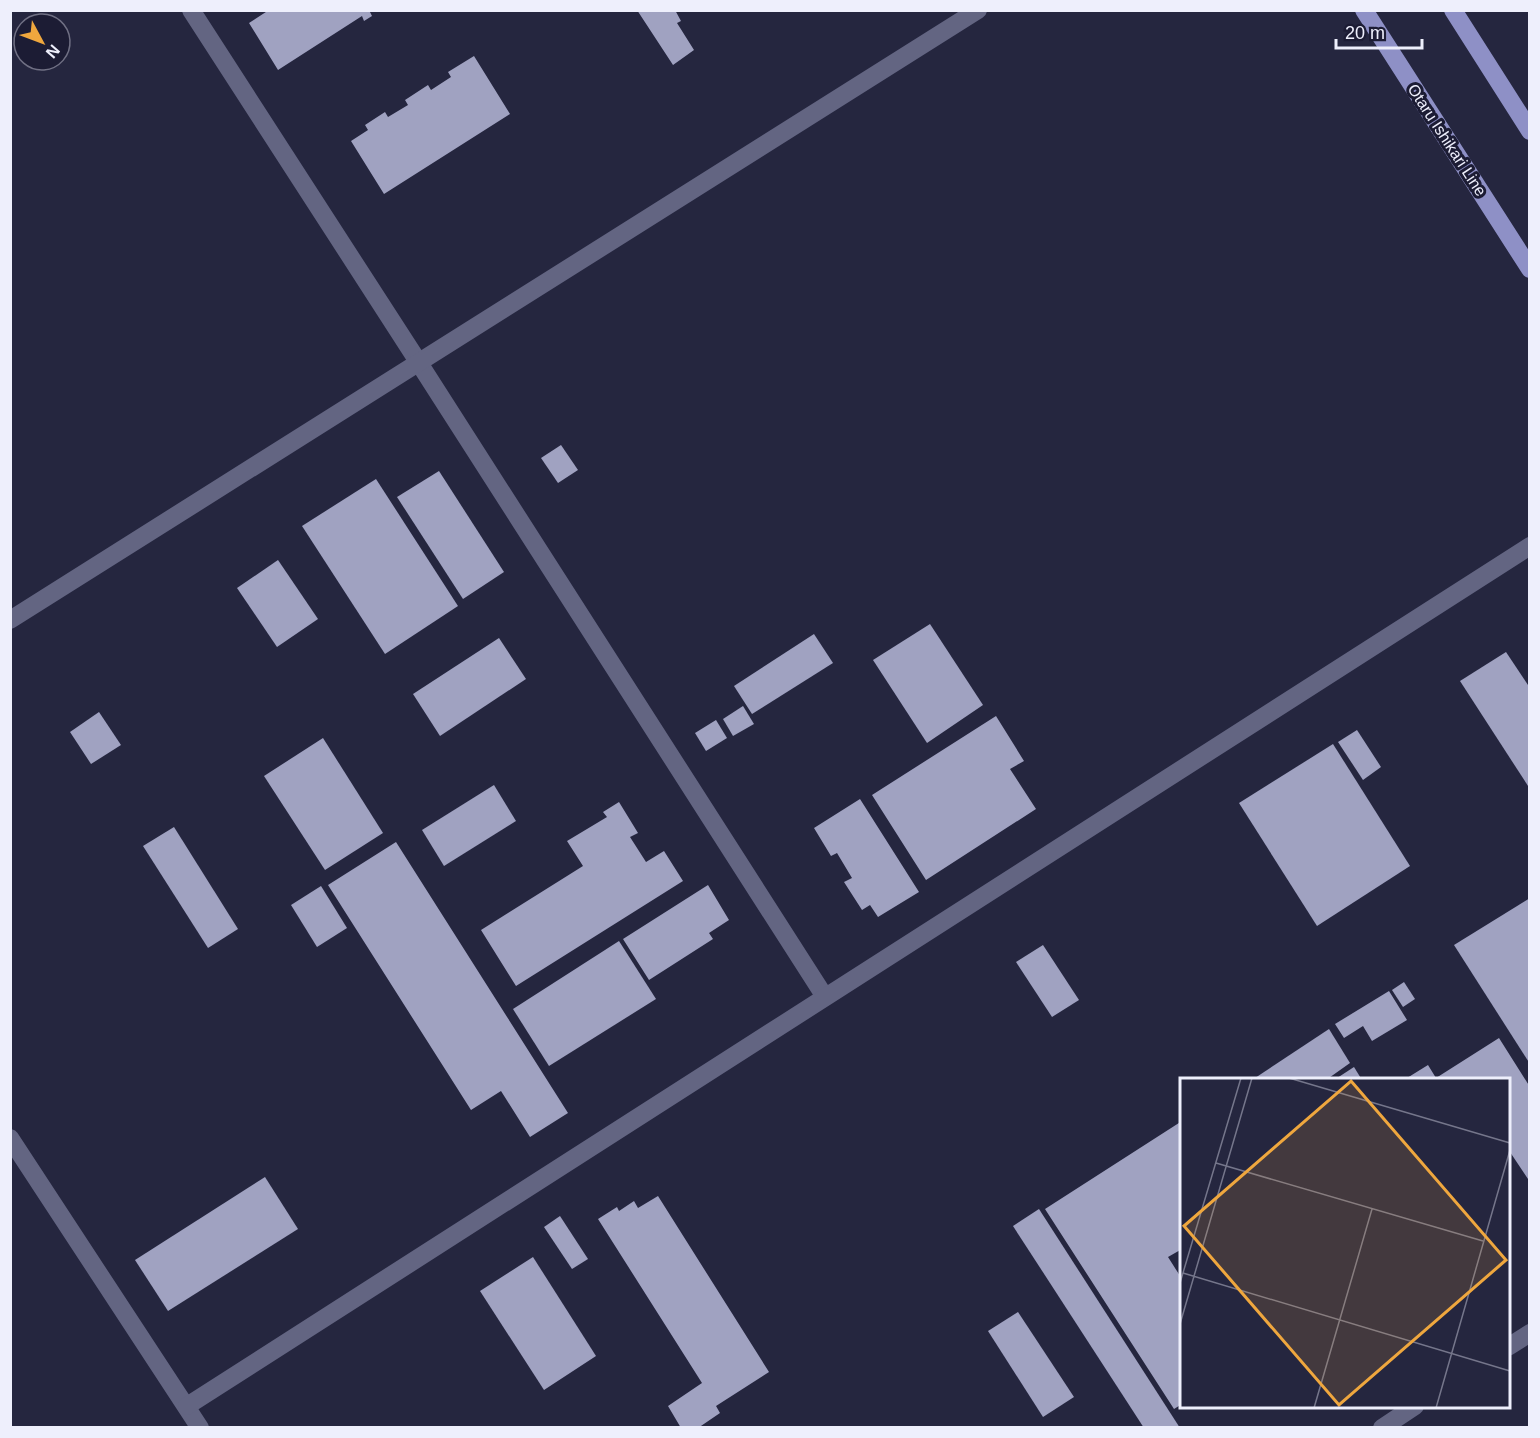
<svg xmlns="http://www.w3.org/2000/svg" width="1540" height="1438" font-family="Helvetica,sans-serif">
  <rect width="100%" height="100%" fill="#25263f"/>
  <g fill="#a0a2c1">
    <path d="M269,10H369L372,16L364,21L362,16L278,70L249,23Z"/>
    <path d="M637,10H675L681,21L677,23L694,50L673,65Z"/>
    <path d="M474,56L510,114L384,194L351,141L368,130L365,125L385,112L388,117L408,105L405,100L428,85L431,90L451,77L448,72Z"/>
    <path d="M561,445L578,470L558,483L541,458Z"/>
    <path d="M439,471L504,572L463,599L397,497Z"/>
    <path d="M376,479L458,606L385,654L302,526Z"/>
    <path d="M278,560L318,619L277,647L237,588Z"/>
    <path d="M930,624L983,705L927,743L873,660Z"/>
    <path d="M814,634L833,663L752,714L734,686Z"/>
    <path d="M499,638L526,679L440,736L413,694Z"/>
    <path d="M1506,652L1530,688V789L1460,681Z"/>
    <path d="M743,706L754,724L733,736L723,719Z"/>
    <path d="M99,712L121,745L91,764L70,732Z"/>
    <path d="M996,716L1024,761L1010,769L1036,809L926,880L872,795Z"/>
    <path d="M716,720L727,738L706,751L695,733Z"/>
    <path d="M1357,730L1381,767L1363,780L1338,742Z"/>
    <path d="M323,738L383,833L325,870L264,776Z"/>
    <path d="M1333,744L1410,866L1317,926L1239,803Z"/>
    <path d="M494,785L516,821L444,866L422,830Z"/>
    <path d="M860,799L919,892L878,917L870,905L862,910L844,882L852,878L837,853L831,856L814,828Z"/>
    <path d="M619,802L638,833L630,837L646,862L664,851L683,881L516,986L481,930L583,866L567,841L607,817L603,812Z"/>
    <path d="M174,827L238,929L208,948L143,846Z"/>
    <path d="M396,842L568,1113L530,1137L501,1091L471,1110L328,885Z"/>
    <path d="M708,885L729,920L709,933L713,939L649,980L623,939Z"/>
    <path d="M321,886L347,928L317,947L291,905Z"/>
    <path d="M1530,898V1064L1454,945Z"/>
    <path d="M619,941L656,999L549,1066L513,1009Z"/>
    <path d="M1043,945L1079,1000L1052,1017L1016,962Z"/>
    <path d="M1404,982L1415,999L1403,1007L1392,990Z"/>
    <path d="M1389,991L1407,1020L1372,1041L1363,1026L1344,1038L1335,1024Z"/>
    <path d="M1329,1029L1350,1063L1326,1080H1252Z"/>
    <path d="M1499,1038L1530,1087V1182L1508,1149V1080H1408L1407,1078L1428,1065L1436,1078Z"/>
    <path d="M1354,1067L1362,1080H1334Z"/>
    <path d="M1182,1121V1249L1168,1257L1182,1279V1404L1174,1409L1045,1209Z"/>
    <path d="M265,1177L298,1229L168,1311L135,1260Z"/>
    <path d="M658,1196L769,1372L716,1406L720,1413L698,1428H681L668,1406L702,1383L598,1219L617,1207L619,1211L634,1201L638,1208Z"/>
    <path d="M1039,1209L1180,1428H1144L1013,1226Z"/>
    <path d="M560,1216L588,1259L572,1269L544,1227Z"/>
    <path d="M533,1257L596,1356L544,1390L480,1291Z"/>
    <path d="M1018,1312L1074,1397L1043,1417L988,1331Z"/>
  </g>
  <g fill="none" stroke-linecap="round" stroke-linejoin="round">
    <g stroke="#636582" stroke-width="18">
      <path d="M191,10L419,363L825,997"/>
      <path d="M10,620L978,10"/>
      <path d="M10,1138L200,1428"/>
      <path d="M1508,1347L1530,1333"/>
      <path d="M187,1406L1530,546"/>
      <path d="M1382,1428L1415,1406"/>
    </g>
    <g stroke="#8e90c6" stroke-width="18">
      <path d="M1364,10L1530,269"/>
      <path d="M1453,10L1530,131"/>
    </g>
  </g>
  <g text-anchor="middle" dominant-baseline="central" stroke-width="6" stroke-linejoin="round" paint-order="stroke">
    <g font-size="16" fill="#eeeffc" stroke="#1c1c34">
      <text transform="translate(1447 140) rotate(57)">Otaru Ishikari Line</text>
    </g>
  </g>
  <g transform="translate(1180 1078)">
    <rect width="330" height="330" fill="#25263f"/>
    <path fill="none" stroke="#75768b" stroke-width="1.5" d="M109,0L330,65M36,85L303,163M3,195L330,293M0,205L61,0M0,246L72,0M134,330L192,131M256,330L330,72"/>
    <path fill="#efa73e" fill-opacity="0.15" stroke="#efa73e" stroke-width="3" d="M171,3L326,182L159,327L4,148Z"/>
    <rect width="330" height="330" fill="none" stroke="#eeeffc" stroke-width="3"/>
  </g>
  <rect width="1540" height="1438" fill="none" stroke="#eeeffc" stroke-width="24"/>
  <g transform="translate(42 42) rotate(131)"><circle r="28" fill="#1c1c34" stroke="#707084" stroke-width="1.5"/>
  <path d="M0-4.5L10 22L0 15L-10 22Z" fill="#efa73e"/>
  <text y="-9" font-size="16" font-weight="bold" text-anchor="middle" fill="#eeeffc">N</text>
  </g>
  <path d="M1336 39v9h86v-9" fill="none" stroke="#eeeffc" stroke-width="3"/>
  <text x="1345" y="39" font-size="18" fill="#eeeffc" stroke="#1c1c34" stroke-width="4.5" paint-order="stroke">20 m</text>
</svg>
